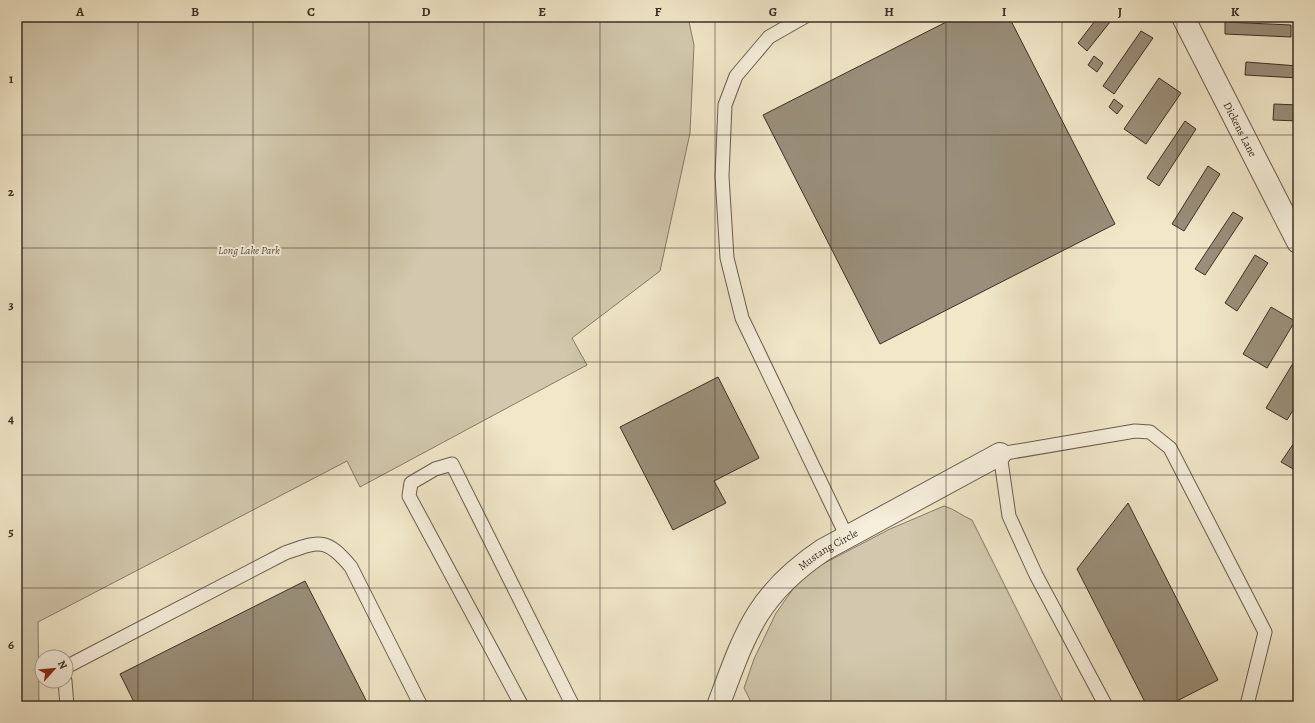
<svg xmlns="http://www.w3.org/2000/svg" width="1315" height="723" font-family="Alegreya,serif">
  <rect width="100%" height="100%" fill="#f1e7c9"/>
  <filter id="stains"><feTurbulence type="fractalNoise" baseFrequency=".005" numOctaves="4"/><feColorMatrix values="0 0 0 0 .2 0 0 0 0 .09 0 0 0 0 .02 0 0 0 .5 -.17"/></filter>
  <radialGradient id="worn" r=".72"><stop offset=".6" stop-color="#630" stop-opacity="0"/><stop offset="1" stop-color="#630" stop-opacity=".3"/></radialGradient>
  <g fill="#d2c8ad" stroke="#867c69">
    <path d="M17,17H688L694,45L690,133L660,271L572,338L587,365L360,487L347,461L38,622L39,706H17Z"/>
    <path d="M944,506C955,509 962,516 972,520L1065,706H753L744,688L754,659L776,613L798,582L819,566L890,529Z"/>
  </g>
  <g fill="#9a8f7a" stroke="#3b3025">
    <path d="M956,17H1009L1115,224L880,344L763,115Z"/>
    <path d="M1058,17H1067L1062,22Z"/>
    <path d="M1098,17H1114L1087,51L1078,43Z"/>
    <path d="M1225,22L1291,25V37L1225,34Z"/>
    <path d="M1141,31L1153,38L1114,94L1103,86Z"/>
    <path d="M1094,56L1103,63L1097,72L1088,65Z"/>
    <path d="M1246,62L1298,66V78L1245,75Z"/>
    <path d="M1159,78L1181,93L1146,144L1124,129Z"/>
    <path d="M1114,99L1123,106L1117,114L1109,107Z"/>
    <path d="M1274,104L1298,105V121L1273,120Z"/>
    <path d="M1185,121L1196,129L1159,186L1147,178Z"/>
    <path d="M1295,137H1298V158H1294Z"/>
    <path d="M1208,166L1220,174L1184,231L1172,224Z"/>
    <path d="M1233,212L1243,218L1205,275L1195,269Z"/>
    <path d="M1255,255L1268,263L1237,311L1225,303Z"/>
    <path d="M1271,307L1295,321L1267,368L1243,354Z"/>
    <path d="M1298,355V402L1287,420L1266,408Z"/>
    <path d="M718,377L759,458L714,481L726,503L673,530L620,427Z"/>
    <path d="M1298,437V465L1295,470L1281,462Z"/>
    <path d="M1128,503L1218,680L1167,706H1147L1077,569Z"/>
    <path d="M305,581L369,706H136L120,674Z"/>
  </g>
  <g fill="none" stroke-linecap="round" stroke-linejoin="round">
    <g stroke="#685e4e" stroke-width="15">
      <g id="lane">
        <path d="M804,17L769,37L736,76L725,105L722,176L727,258L742,318L847,537"/>
        <path d="M66,667L285,553C319,541 326,537 351,567L421,706"/>
        <path d="M65,681L67,706"/>
        <path d="M522,706L409,496L411,483L435,469L452,464L573,706"/>
        <path d="M1106,706L1036,575L1009,516L1000,454L1135,431L1150,432L1170,448L1265,632L1247,705L1245,706"/>
      </g>
    </g>
    <g stroke="#685e4e" stroke-width="24">
      <g id="street">
        <path id="s1" d="M1183,17L1298,242"/>
        <path id="s2" d="M718,706C745,634 756,595 823,550L1000,454"/>
      </g>
    </g>
    <use href="#lane" stroke="#f6efdc" stroke-width="13"/>
    <use href="#street" stroke="#f6efdc" stroke-width="22"/>
  </g>
  <path fill="none" stroke="#3b3025" stroke-width="1" stroke-opacity="0.55" d="M138,17V706M253,17V706M369,17V706M484,17V706M600,17V706M715,17V706M831,17V706M946,17V706M1062,17V706M1177,17V706M17,135H1298M17,248H1298M17,362H1298M17,475H1298M17,588H1298"/>
  <g text-anchor="middle" dominant-baseline="central" stroke-width="4" stroke-linejoin="round" paint-order="stroke">
    <g font-size="11" fill="#3b3025" stroke="#f6efdc">
      <text stroke="none"><textPath href="#s1" startOffset="126">Dickens Lane</textPath></text>
      <text stroke="none"><textPath href="#s2" startOffset="197">Mustang Circle</textPath></text>
    </g>
    <g font-size="11" font-style="italic" fill="#594e40" stroke="#f6efdc">
      <text x="249" y="250">Long Lake Park</text>
    </g>
  </g>
  <rect width="1315" height="723" fill="none" stroke="#f1e7c9" stroke-width="44"/>
  <g transform="translate(54 669) rotate(63)"><circle r="19" fill="#f6efdc" stroke="#aba393"/>
  <path d="M0-3L7 15L0 10L-7 15Z" fill="#8f2418"/>
  <text y="-6" font-size="11" font-weight="bold" text-anchor="middle" fill="#3b3025">N</text>
  </g>
  <rect x="22" y="22" width="1271" height="679" fill="none" stroke="#3b3025" stroke-width="1.5"/>
  <g font-size="13" text-anchor="middle" font-weight="bold" fill="#3b3025">
    <text x="80" y="16">A</text>
    <text x="195" y="16">B</text>
    <text x="311" y="16">C</text>
    <text x="426" y="16">D</text>
    <text x="542" y="16">E</text>
    <text x="658" y="16">F</text>
    <text x="773" y="16">G</text>
    <text x="889" y="16">H</text>
    <text x="1004" y="16">I</text>
    <text x="1120" y="16">J</text>
    <text x="1235" y="16">K</text>
    <text x="11" y="83">1</text>
    <text x="11" y="196">2</text>
    <text x="11" y="309">3</text>
    <text x="11" y="423">4</text>
    <text x="11" y="536">5</text>
    <text x="11" y="649">6</text>
  </g>
  <rect width="100%" height="100%" filter="url(#stains)"/>
  <rect width="100%" height="100%" fill="url(#worn)"/>
</svg>
